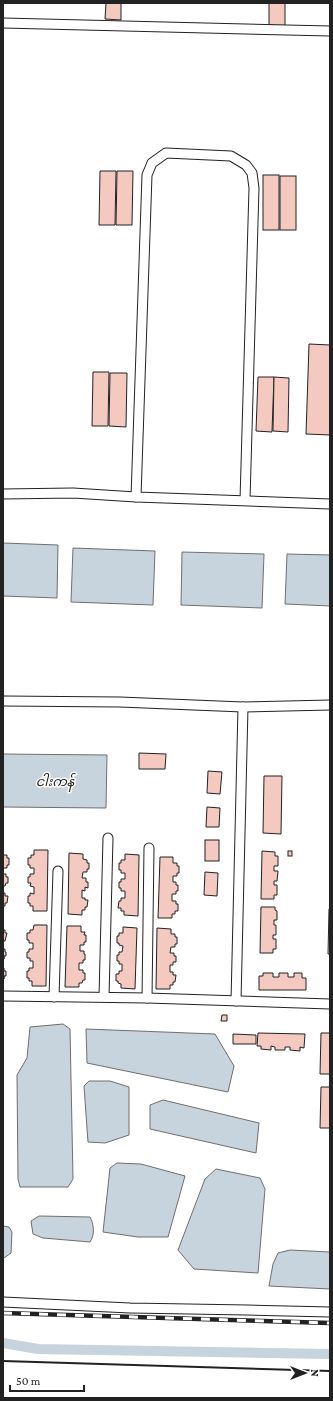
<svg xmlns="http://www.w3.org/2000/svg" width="333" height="1401" font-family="'Crimson Pro','Noto Sans Myanmar',serif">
  <rect width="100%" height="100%" fill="#fff"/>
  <g fill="#c7d3dd" stroke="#6f6f6f">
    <path d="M3,543L58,545L57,598L3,596Z"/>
    <path d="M73,548L155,551L153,605L71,602Z"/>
    <path d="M182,552L264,554L262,608L181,605Z"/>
    <path d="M287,554L330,555V606L285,604Z"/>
    <path d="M3,754L107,755L106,808L3,807Z"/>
    <path d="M63,1024L70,1029L73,1179L68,1187H20L18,1179L17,1075L27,1058L30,1027Z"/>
    <path d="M86,1029L215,1034L234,1066L228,1092L87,1063Z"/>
    <path d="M89,1081H110L129,1087V1135L105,1143L88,1142L84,1086Z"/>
    <path d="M163,1100L259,1123L256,1153L150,1129V1105Z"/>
    <path d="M117,1163L141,1164L185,1176L168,1237H138L103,1232L110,1168Z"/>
    <path d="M216,1169L260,1178L265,1189L258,1273L194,1269L178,1250L205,1179Z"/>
    <path d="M39,1216L90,1217C94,1224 95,1235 90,1242L43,1238L33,1234L31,1221Z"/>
    <path d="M3,1226L9,1227L12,1232L11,1253L4,1258H3Z"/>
    <path d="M290,1250L330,1252V1289L269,1286L273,1264L278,1253Z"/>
  </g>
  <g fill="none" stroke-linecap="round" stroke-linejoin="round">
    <path stroke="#c7d3dd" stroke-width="10" d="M3,1343L38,1349L330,1354"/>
  </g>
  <g fill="#f3c9c0" stroke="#222">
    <path d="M106,3H121V20L105,19Z"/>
    <path d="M269,3H285V26L269,25Z"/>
    <path d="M100,171H116L115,225H99Z"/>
    <path d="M117,171H133L132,225H116Z"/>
    <rect x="263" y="175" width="16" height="55"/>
    <rect x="280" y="176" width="16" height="54"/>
    <path d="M309,344L330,345V435L306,434Z"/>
    <path d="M93,372H109L108,426H92Z"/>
    <path d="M110,373H127L126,427L109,426Z"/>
    <path d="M258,377H274L272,432L256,431Z"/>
    <path d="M274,377L289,378L288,432L273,431Z"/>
    <path d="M139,753L166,754L165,769H139Z"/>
    <path d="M208,771L222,772L220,794L207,793Z"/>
    <path d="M264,776H282L281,834L263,833Z"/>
    <path d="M207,807L220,808L219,827H206Z"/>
    <rect x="205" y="840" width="14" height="21"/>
    <path d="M3,849V855H7V858H9V865H7V868H3Z"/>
    <path d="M34,850H48L47,911H33V906H30V903H28V896H30V893L34,894V887L30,886L31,883H28V877H30V874H34V868H30V865H28V858H31V855H34Z"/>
    <path d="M262,851L275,852V856H278V866H274V871H278L277,881H274V885H277V895H274V899H261Z"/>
    <rect x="288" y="851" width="4" height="5"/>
    <path d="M69,853L83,854V859L87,860V863H89V869H87V872H83L82,878H86V882H88V888L85,887V891L82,890V898H85V900H88L87,907H85V910H82V915L68,914Z"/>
    <path d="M125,854L139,855L138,916L124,915V911H121V908H118L119,901H121V898H125V891H121V888H119V882H121V879H125V873H121V870H119V863H121V860H125Z"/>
    <path d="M160,857H173V863H177V866H179V873H177V876H173V882H176V885H178V891H176V894H172V901H176V904H178V911H175V914H172V918H158Z"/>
    <path d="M205,872L218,873L217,896L204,895Z"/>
    <path d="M3,874H6V877H8V883H6L5,886H3Z"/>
    <path d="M3,893H5V896H8L7,903H5V906H3Z"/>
    <path d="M261,907H275V910L277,911V920H274V925H276V935H273V939H276V949H273V953H260Z"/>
    <path d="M329,909H330V954H328Z"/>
    <path d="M34,925H47L46,986H32V981H29V978H27V971H29V968H33V961H30V958H27V952H29V949H33V943H29V940H27V933H30V930H33Z"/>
    <path d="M67,926H81V932H85L84,935H86V942H84V945H80V951H84V954H85V960H83V963H79V970H83V973H85V980H83L82,983H79V987H65Z"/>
    <path d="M123,927L137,928L135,989L121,988V984L118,983V981H116V974H119V971H122V964H119V961H117V955H119V952H122L123,946L119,945V943H117V936H119V933H123Z"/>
    <path d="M157,928L171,929V934H175V937H177V944H175V947H171L170,953H174V956H176V962H173V965H170V972H173V975H176L175,982H173V985H170V989H156Z"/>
    <path d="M3,930H5V933H7L5,941H3Z"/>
    <path d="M3,949H5V952H6V956H4V959Z"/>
    <path d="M3,968H4V971H6V976H4V979Z"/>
    <path d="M263,973H273V977H279V973H288V977H294V973H302V978H306V990H259V976H263Z"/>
    <path d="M222,1015H227V1021H221Z"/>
    <path d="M258,1033L305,1034L304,1048L300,1047V1051L290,1050V1047H285V1050H275V1047L271,1046V1050L261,1049V1046H257Z"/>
    <path d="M321,1033H330V1074H320Z"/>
    <path d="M233,1034L256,1035V1044H233Z"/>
    <path d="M321,1087H330V1128H320Z"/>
  </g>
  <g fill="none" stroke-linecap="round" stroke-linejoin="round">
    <g stroke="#222" stroke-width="11">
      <g id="minor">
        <path d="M3,23L330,31"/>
        <path d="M3,494L73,493L136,497L330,504"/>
        <path d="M136,497L147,175L152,163L166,153L231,156L246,165L252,173L254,188L245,500"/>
        <path d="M3,701L120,702L243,707L330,705"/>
        <path d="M3,996L147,998L330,1004"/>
        <path d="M54,997L58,871"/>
        <path d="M104,997L108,838"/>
        <path d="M147,998L149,848"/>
        <path d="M236,1001L243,707"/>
        <path d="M3,1302L130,1308L247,1310L330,1312"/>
      </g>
    </g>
    <use href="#minor" stroke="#fff" stroke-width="9"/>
    <g stroke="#222" stroke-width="4.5">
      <path id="rail" d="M3,1313L330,1323"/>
    </g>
    <use href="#rail" stroke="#fff" stroke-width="3" stroke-dasharray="9" stroke-linecap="butt"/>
    <path stroke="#222" stroke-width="2" d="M3,1361L330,1371"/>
  </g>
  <g text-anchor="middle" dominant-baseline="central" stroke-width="3" stroke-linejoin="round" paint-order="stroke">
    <g font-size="13" font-style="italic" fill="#222" stroke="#fff">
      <text x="55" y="781">ငါးကန်</text>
    </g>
  </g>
  <rect width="333" height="1401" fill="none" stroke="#222222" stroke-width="8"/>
  <g transform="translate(305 1373) rotate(90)" stroke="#ffffff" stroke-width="3" paint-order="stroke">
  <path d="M0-3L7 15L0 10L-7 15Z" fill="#222222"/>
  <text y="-6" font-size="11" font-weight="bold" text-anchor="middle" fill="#222222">N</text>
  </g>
  <path d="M10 1385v6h74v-6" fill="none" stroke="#222222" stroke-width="2"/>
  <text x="16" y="1385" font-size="12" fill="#222222" stroke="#ffffff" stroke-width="3" paint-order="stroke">50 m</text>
</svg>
